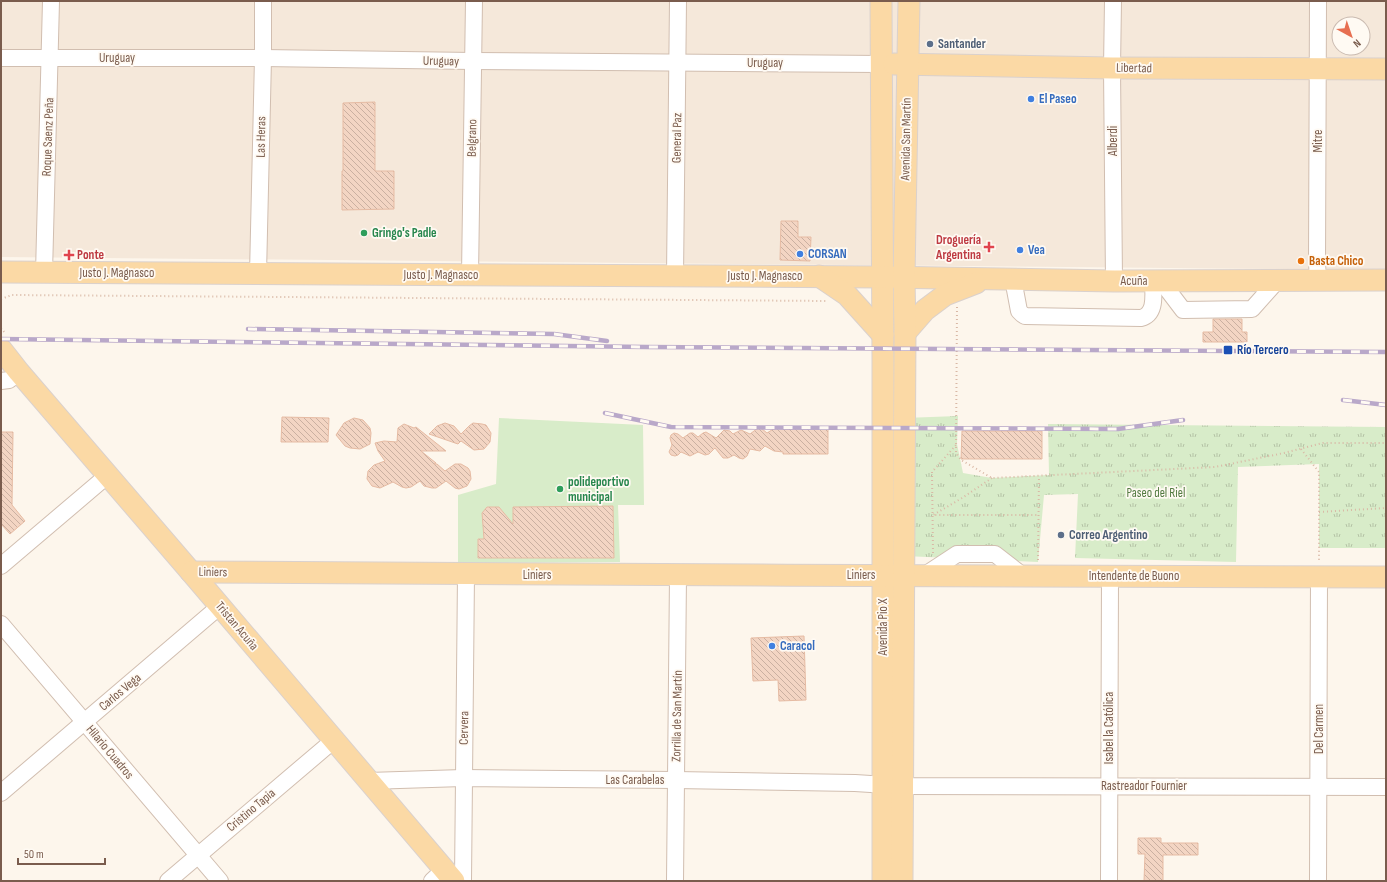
<svg xmlns="http://www.w3.org/2000/svg" width="1387" height="882" font-family="'Sofia Sans Condensed',sans-serif">
  <defs>
    <pattern id="grass-tufts" width="24" height="20" patternUnits="userSpaceOnUse"><rect width="24" height="20" fill="#d8ecc9"/><path d="M3 7l-1-3M5 7V3M7 7l1-3M15 17l-1-3M17 17v-4M19 17l1-3" fill="none" stroke="#b4c2a5"/></pattern>
    <pattern id="building-back-hatch" width="6" height="6" patternUnits="userSpaceOnUse"><rect width="6" height="6" fill="#f3d5c3"/><path d="M-1 5l2 2M0 0l6 6M5-1l2 2" fill="none" stroke="#cab0a1"/></pattern>
  </defs>
  <rect width="100%" height="100%" fill="#fdf6ec"/>
  <path fill="#f5e8da" fill-rule="evenodd" d="M1,1H1386V270L1,257ZM1339,24H1363V48H1339Z"/>
  <path fill="url(#grass-tufts)" d="M958,416L957,444L963,473L992,478L1049,475L1048,424L1386,427V548H1319V464L1238,467L1236,562L1075,558L1078,494L1044,495L1038,562L904,556V418Z"/>
  <path fill="#d8ecc9" d="M499,418L643,425L644,505H618L620,562L458,563V495L496,484Z"/>
  <g fill="url(#building-back-hatch)" stroke="#e6bba3">
    <path d="M375,102V171H394V209L342,210V171H343V103Z"/>
    <path d="M781,221H798V237H811L810,261L780,260Z"/>
    <path d="M1213,319H1242V332H1247V342H1203V332H1213Z"/>
    <path d="M282,417L329,418L328,442H281Z"/>
    <path d="M354,418L363,420L370,428L371,433L370,444L360,449L350,448L345,446L336,435L344,423Z"/>
    <path d="M445,423L454,426L461,434L469,426L473,423L482,424L486,425L491,433L490,442L484,449L474,450L461,441L458,444L429,434L437,426Z"/>
    <path d="M404,424L414,428L416,427L446,451H421L436,463L434,464H437L445,471L455,464H461L468,468L470,471L471,479L467,486L459,489L455,488L446,481L436,488H432L424,486L420,481L411,487L406,488L402,487L393,482L380,488L372,486L367,479L368,471L374,465L385,461L378,451L375,443L384,441L397,442L398,428Z"/>
    <path d="M758,428H761L767,433L775,428H828V454H783V452L774,451L765,446L760,451L750,449L747,456L743,459L739,458L734,455L728,458H723L715,448L709,454L705,455L698,452L690,456L681,452L678,455L675,456L671,455L669,452L672,445L670,438L671,435L674,433L678,434L683,438L690,433H693L698,437L703,433L706,432L716,438L724,430L730,431L733,434L741,430L750,434Z"/>
    <path d="M962,431H1042V459H961Z"/>
    <path d="M1,432H13L12,505L25,521L10,534L1,524Z"/>
    <path d="M613,506L614,558H478V539H484L482,513L487,507H499L513,524V507Z"/>
    <path d="M804,636L806,700L779,701L778,680L753,681L751,638Z"/>
    <path d="M1138,838H1161V843H1198V855H1163V881H1144L1145,854H1138Z"/>
  </g>
  <g fill="none" stroke-linecap="round" stroke-linejoin="round">
    <g stroke="#d1beb0" stroke-width="18">
      <g id="minor">
        <path d="M1113,1L1112,68L1114,281"/>
        <path d="M1,58H263L473,61L881,64"/>
        <path d="M44,273L51,1"/>
        <path d="M258,274L263,58V1"/>
        <path d="M470,275L474,1"/>
        <path d="M675,276L678,1"/>
        <path d="M1013,279L1019,311L1022,314L1025,316L1141,318C1157,314 1153,293 1153,281"/>
        <path d="M1318,280L1317,263L1318,1"/>
        <path d="M1161,281L1183,310L1252,309L1277,281"/>
        <path d="M1,381L9,380L19,372"/>
        <path d="M1,566L108,475"/>
        <path d="M925,575L957,554H995L1022,575"/>
        <path d="M1,624L220,881"/>
        <path d="M368,781L463,778L676,780L855,783L902,786L1386,787"/>
        <path d="M1,793L220,606"/>
        <path d="M168,881L334,740"/>
        <path d="M432,881L444,870"/>
        <path d="M463,881L466,574"/>
        <path d="M675,881L678,576"/>
        <path d="M1109,881L1110,576"/>
        <path d="M1318,881L1319,577"/>
      </g>
    </g>
    <g stroke="#dad1cd" stroke-width="23">
      <g id="major">
        <path d="M881,1L883,360V881"/>
        <path d="M894,64L1112,68L1386,69"/>
        <path d="M1,272L882,277L1114,281L1386,280"/>
        <path d="M819,276L847,295L883,335"/>
        <path d="M905,333L925,310L945,295L976,283"/>
        <path d="M1,349L19,372L191,572L454,881"/>
        <path d="M191,572C589,576 988,575 1386,577"/>
        <path d="M902,881L905,333L904,277L909,1"/>
      </g>
    </g>
    <g stroke="#d9b8a5" stroke-width="2" stroke-dasharray="1 3" stroke-linecap="butt">
      <path d="M1,299L12,295L827,301"/>
      <path d="M957,307L956,453L961,460L992,478L1215,467L1284,453L1323,443H1386"/>
      <path d="M1,328L5,333"/>
      <path d="M1301,449L1319,472V561"/>
      <path d="M992,478L962,498L933,515H1039"/>
      <path d="M1319,512L1386,508"/>
      <path d="M933,553L932,472L956,445"/>
      <path d="M1038,560L1039,476"/>
    </g>
    <use href="#minor" stroke="#fff" stroke-width="16"/>
    <use href="#major" stroke="#fbd9a5" stroke-width="21"/>
    <g stroke="#b9a8c9" stroke-width="4.5">
      <g id="rail">
        <path d="M248,329L554,334L607,341"/>
        <path d="M1,339L646,347L1386,352"/>
        <path d="M1343,400L1386,405"/>
        <path d="M605,413L671,427L1118,429L1183,420"/>
      </g>
    </g>
    <use href="#rail" stroke="#fffaf3" stroke-width="3" stroke-dasharray="9" stroke-linecap="butt"/>
  </g>
  <g fill="#5c6f8a" stroke="#fffaf3" stroke-width="1.5">
    <circle cx="930" cy="44" r="4"/>
    <circle cx="1061" cy="535" r="4"/>
  </g>
  <g fill="#3f7fe0" stroke="#fffaf3" stroke-width="1.5">
    <circle cx="1031" cy="99" r="4"/>
    <circle cx="1020" cy="250" r="4"/>
    <circle cx="800" cy="254" r="4"/>
    <circle cx="772" cy="646" r="4"/>
  </g>
  <g fill="#2e9e5b" stroke="#fffaf3" stroke-width="1.5">
    <circle cx="364" cy="233" r="4"/>
    <circle cx="560" cy="489" r="4"/>
  </g>
  <g fill="#e0444e" stroke="#fffaf3" stroke-width="1.5">
    <path d="M987 241h4v4h4v4h-4v4h-4v-4h-4v-4h4z"/>
    <path d="M67 249h4v4h4v4h-4v4h-4v-4h-4v-4h4z"/>
  </g>
  <circle fill="#e8710a" stroke="#fffaf3" stroke-width="1.5" cx="1301" cy="261" r="4"/>
  <rect fill="#1a4fb4" stroke="#fffaf3" stroke-width="1.5" x="1223" y="345" width="10" height="10" rx="2"/>
  <g text-anchor="middle" dominant-baseline="central" stroke-width="3.5" stroke-linejoin="round" paint-order="stroke">
    <g font-size="13" font-weight="bold" fill="#4e5e75" stroke="#fffaf3" text-anchor="start">
      <text x="938" y="44">Santander</text>
      <text x="1069" y="535">Correo Argentino</text>
    </g>
    <g font-size="13" fill="#7a5c4d" stroke="#fffaf3">
      <text x="117" y="58">Uruguay</text>
      <text transform="translate(441 61) rotate(1)">Uruguay</text>
      <text x="765" y="63">Uruguay</text>
      <text transform="translate(1134 68) rotate(1)">Libertad</text>
      <text transform="translate(48 137) rotate(-88)">Roque Saenz Peña</text>
      <text transform="translate(261 137) rotate(-89)">Las Heras</text>
      <text transform="translate(472 138) rotate(-89)">Belgrano</text>
      <text transform="translate(677 138) rotate(-89)">General Paz</text>
      <text transform="translate(906 139) rotate(-89)">Avenida San Martín</text>
      <text transform="translate(1113 141) rotate(-90)">Alberdi</text>
      <text transform="translate(1318 141) rotate(-90)">Mitre</text>
      <text x="117" y="273">Justo J. Magnasco</text>
      <text x="441" y="275">Justo J. Magnasco</text>
      <text x="765" y="276">Justo J. Magnasco</text>
      <text x="1134" y="281">Acuña</text>
      <text transform="translate(213 572) rotate(1)">Liniers</text>
      <text x="537" y="575">Liniers</text>
      <text x="861" y="575">Liniers</text>
      <text x="1134" y="576">Intendente de Buono</text>
      <text transform="translate(237 626) rotate(50)">Tristan Acuña</text>
      <text transform="translate(883 627) rotate(-90)">Avenida Pio X</text>
      <text transform="translate(120 692) rotate(-40)">Carlos Vega</text>
      <text transform="translate(677 716) rotate(-89)">Zorrilla de San Martín</text>
      <text transform="translate(464 728) rotate(-89)">Cervera</text>
      <text transform="translate(1109 728) rotate(-90)">Isabel la Católica</text>
      <text transform="translate(1319 729) rotate(-90)">Del Carmen</text>
      <text transform="translate(110 752) rotate(50)">Hilario Cuadros</text>
      <text x="635" y="780">Las Carabelas</text>
      <text x="1144" y="786">Rastreador Fournier</text>
      <text transform="translate(251 810) rotate(-40)">Cristino Tapia</text>
    </g>
    <g font-size="13" font-weight="bold" fill="#366cbe" stroke="#fffaf3" text-anchor="start">
      <text x="1039" y="99">El Paseo</text>
      <text x="1028" y="250">Vea</text>
      <text x="808" y="254">CORSAN</text>
      <text x="780" y="646">Caracol</text>
    </g>
    <g font-size="13" font-weight="bold" fill="#27864d" stroke="#fffaf3" text-anchor="start">
      <text x="372" y="233">Gringo's Padle</text>
      <text x="568" y="482">polideportivo<tspan x="568" dy="15">municipal</tspan></text>
    </g>
    <g font-size="13" font-weight="bold" fill="#be3a42" stroke="#fffaf3" text-anchor="end">
      <text x="981" y="240">Droguería<tspan x="981" dy="15">Argentina</tspan></text>
      <text x="77" y="255" text-anchor="start">Ponte</text>
    </g>
    <g font-size="13" font-weight="bold" fill="#c56008" stroke="#fffaf3" text-anchor="start">
      <text x="1309" y="261">Basta Chico</text>
    </g>
    <g font-size="13" font-weight="bold" fill="#164399" stroke="#fffaf3" text-anchor="start">
      <text x="1237" y="350">Río Tercero</text>
    </g>
    <g font-size="13" fill="#537a41" stroke="#fffaf3">
      <text x="1156" y="493">Paseo del Riel</text>
    </g>
  </g>
  <rect width="1387" height="882" fill="none" stroke="#7a5c4d" stroke-width="4"/>
  <g transform="translate(1351 36) rotate(140)"><circle r="19" fill="#fffaf3" stroke="#cabbb1"/>
  <path d="M0-3L7 15L0 10L-7 15Z" fill="#e76f51"/>
  <text y="-6" font-size="11" font-weight="bold" text-anchor="middle" fill="#7a5c4d">N</text>
  </g>
  <path d="M18 858v6h87v-6" fill="none" stroke="#7a5c4d" stroke-width="2"/>
  <text x="24" y="858" font-size="12" fill="#7a5c4d" stroke="#fffaf3" stroke-width="3" paint-order="stroke">50 m</text>
</svg>
